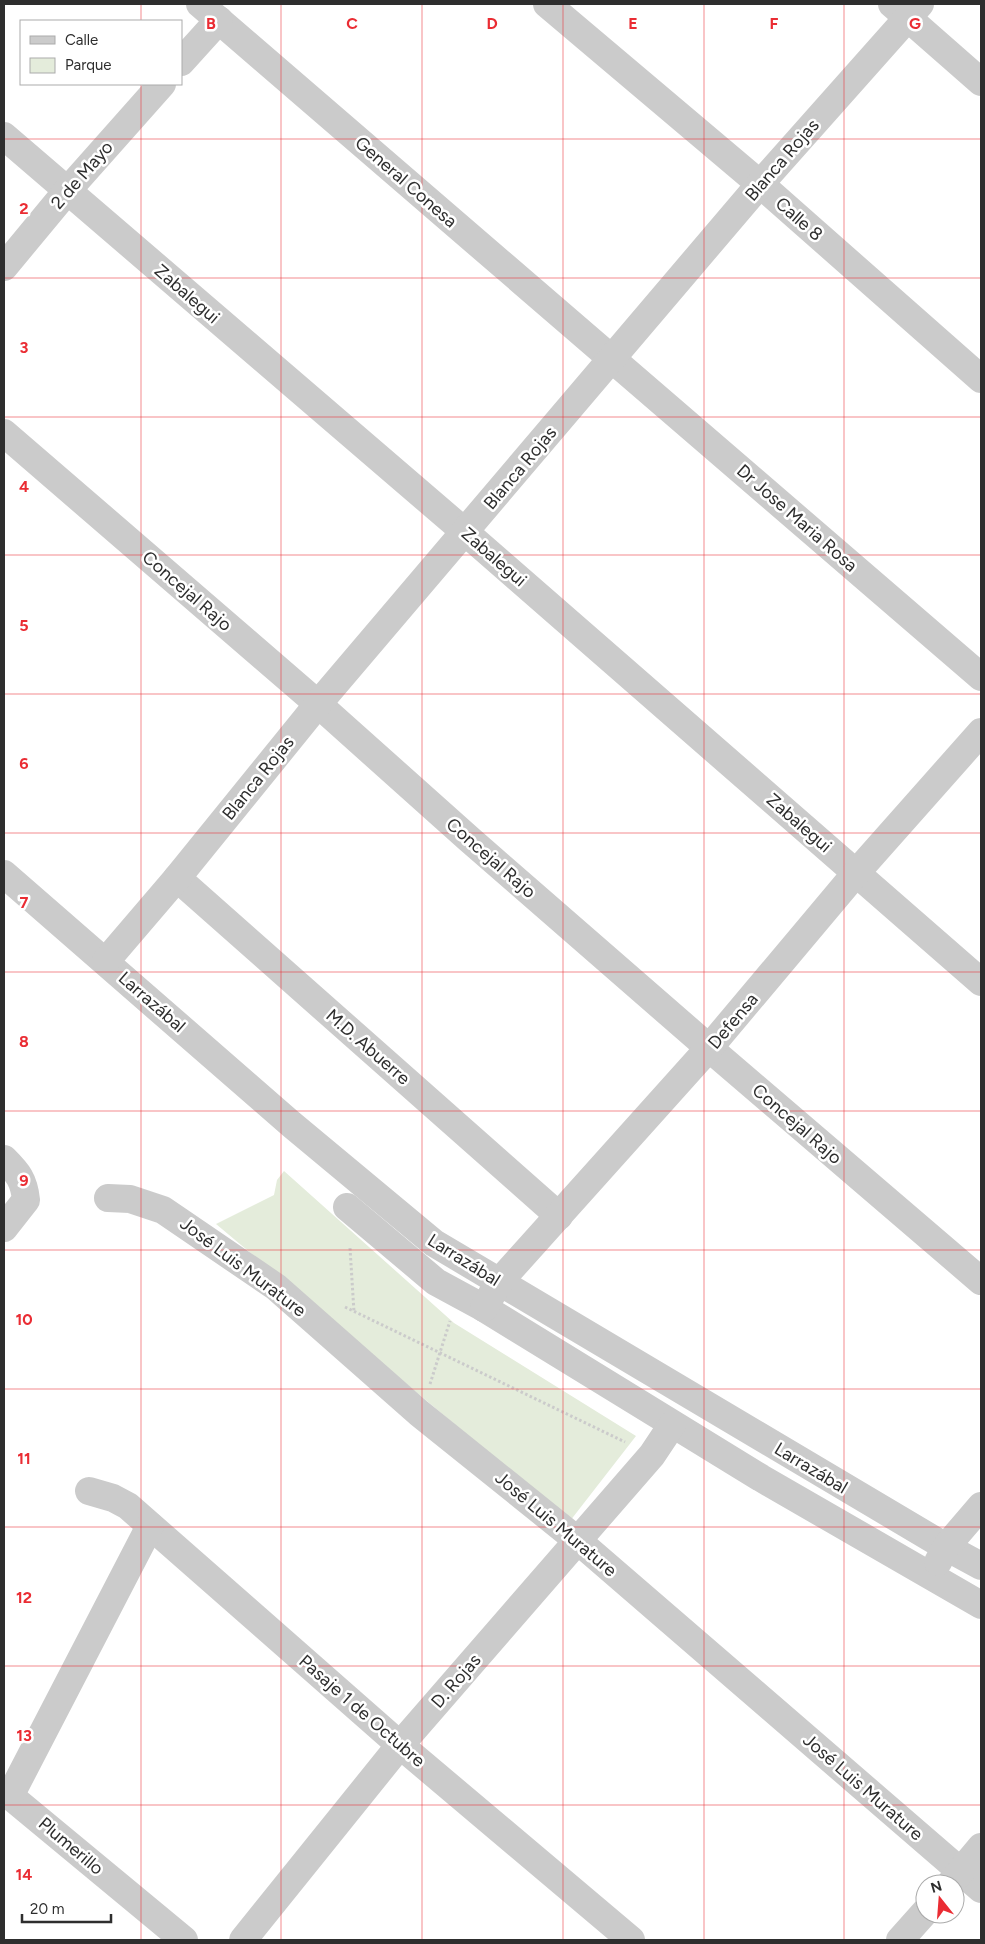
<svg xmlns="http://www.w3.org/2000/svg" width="985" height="1944" font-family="Figtree,sans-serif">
  <rect width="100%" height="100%" fill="#fff"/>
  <path fill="#e4ecdb" d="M284,1171L454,1323L636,1436L570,1521L216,1224L274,1195L277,1180Z"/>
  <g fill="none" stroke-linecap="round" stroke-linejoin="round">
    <g stroke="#cbcbcb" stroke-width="3" stroke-dasharray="2.5 2.5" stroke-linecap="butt">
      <path d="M350,1248L354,1312"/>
      <path d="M345,1307L625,1442"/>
      <path d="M430,1384L450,1321"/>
    </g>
    <g stroke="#cbcbcb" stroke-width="28">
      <path d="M200,4L981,677"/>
      <path d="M547,4L760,184L981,379"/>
      <path d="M892,4L981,82"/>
      <path d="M181,62L219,20"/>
      <path d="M4,136L465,532L981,982"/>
      <path d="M4,267L67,191L162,84"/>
      <path d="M4,433L318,704L469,839L709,1048L981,1281"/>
      <path d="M4,874L291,1124L434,1243L946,1547L981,1566"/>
      <path d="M177,878L559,1216"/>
      <path d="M106,961L177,878L318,704L760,184L920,4"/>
      <path d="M4,1159C18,1173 24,1180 26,1200L4,1228"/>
      <path d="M108,1198L130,1199L163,1210L276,1287L419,1413L577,1540L981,1889"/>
      <path d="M347,1207L436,1282L484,1308L761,1478L981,1605"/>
      <path d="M484,1308L499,1282L709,1048L856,873L981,732"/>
      <path d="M89,1491L113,1498L128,1506L400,1745L631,1940"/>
      <path d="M938,1562L946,1547L981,1506"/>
      <path d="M4,1791L184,1940"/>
      <path d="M10,1796L150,1526"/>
      <path d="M950,1884L981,1847"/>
      <path d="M243,1940L400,1745L652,1455L672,1425"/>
      <path d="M900,1940L925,1912"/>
    </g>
  </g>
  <path fill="none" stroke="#ea2c33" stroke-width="1" stroke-opacity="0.55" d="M141,4V21M281,4V1940M422,4V1940M563,4V1940M704,4V1940M844,4V1940M141,84V1940M4,139H981M4,278H981M4,417H981M4,555H981M4,694H981M4,833H981M4,972H981M4,1111H981M4,1250H981M4,1389H981M4,1527H981M4,1666H981M4,1805H981"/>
  <g text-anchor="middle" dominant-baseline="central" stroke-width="5" stroke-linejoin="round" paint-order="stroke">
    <g font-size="18" fill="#2e2e2e" stroke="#fff">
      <text transform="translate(782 160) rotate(-49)">Blanca Rojas</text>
      <text transform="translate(82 175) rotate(-49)">2 de Mayo</text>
      <text transform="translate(406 182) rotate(41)">General Conesa</text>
      <text transform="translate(799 219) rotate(41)">Calle 8</text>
      <text transform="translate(187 294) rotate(41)">Zabalegui</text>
      <text transform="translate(520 468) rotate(-50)">Blanca Rojas</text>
      <text transform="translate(797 518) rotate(41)">Dr Jose Maria Rosa</text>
      <text transform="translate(494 557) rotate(41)">Zabalegui</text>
      <text transform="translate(187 591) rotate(41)">Concejal Rajo</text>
      <text transform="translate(258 778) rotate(-51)">Blanca Rojas</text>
      <text transform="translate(799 823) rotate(41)">Zabalegui</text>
      <text transform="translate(491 858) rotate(41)">Concejal Rajo</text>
      <text transform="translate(152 1002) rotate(41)">Larrazábal</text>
      <text transform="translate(733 1021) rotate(-50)">Defensa</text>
      <text transform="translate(368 1047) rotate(41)">M.D. Abuerre</text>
      <text transform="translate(797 1124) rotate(41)">Concejal Rajo</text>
      <text transform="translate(464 1260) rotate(32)">Larrazábal</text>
      <text transform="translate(243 1267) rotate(37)">José Luis Murature</text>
      <text transform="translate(811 1468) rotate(31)">Larrazábal</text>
      <text transform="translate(556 1524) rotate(40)">José Luis Murature</text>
      <text transform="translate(456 1681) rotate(-49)">D. Rojas</text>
      <text transform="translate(362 1711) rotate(41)">Pasaje 1 de Octubre</text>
      <text transform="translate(863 1787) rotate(41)">José Luis Murature</text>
      <text transform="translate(71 1846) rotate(40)">Plumerillo</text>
    </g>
  </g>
  <g font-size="16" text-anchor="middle" font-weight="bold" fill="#ea2c33" stroke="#fff" stroke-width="5" stroke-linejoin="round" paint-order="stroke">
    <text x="211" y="29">B</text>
    <text x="352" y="29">C</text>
    <text x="492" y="29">D</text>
    <text x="633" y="29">E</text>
    <text x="774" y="29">F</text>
    <text x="915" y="29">G</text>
    <text x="24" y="214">2</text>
    <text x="24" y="353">3</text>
    <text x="24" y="492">4</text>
    <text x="24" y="631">5</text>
    <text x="24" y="769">6</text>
    <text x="24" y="908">7</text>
    <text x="24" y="1047">8</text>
    <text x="24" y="1186">9</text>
    <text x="24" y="1325">10</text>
    <text x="24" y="1464">11</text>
    <text x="24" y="1603">12</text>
    <text x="24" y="1741">13</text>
    <text x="24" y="1880">14</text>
  </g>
  <rect width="985" height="1944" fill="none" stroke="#2e2e2e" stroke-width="10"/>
  <rect x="20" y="20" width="162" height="65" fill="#ffffff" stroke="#ababab"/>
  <rect x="30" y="36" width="25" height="8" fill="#cbcbcb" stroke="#ababab"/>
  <text x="65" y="45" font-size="15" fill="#2e2e2e">Calle</text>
  <rect x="30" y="58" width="25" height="15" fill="#e4ecdb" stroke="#ababab"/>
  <text x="65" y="70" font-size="15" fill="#2e2e2e">Parque</text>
  <g transform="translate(940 1899) rotate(343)"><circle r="24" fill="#ffffff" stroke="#ababab"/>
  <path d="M0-4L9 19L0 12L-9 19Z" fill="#ea2c33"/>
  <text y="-8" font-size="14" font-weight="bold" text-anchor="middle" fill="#2e2e2e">N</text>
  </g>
  <path d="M22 1914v8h89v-8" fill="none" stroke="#2e2e2e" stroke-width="2.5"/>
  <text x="30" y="1914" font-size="15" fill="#2e2e2e" stroke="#ffffff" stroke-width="4" paint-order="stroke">20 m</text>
</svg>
